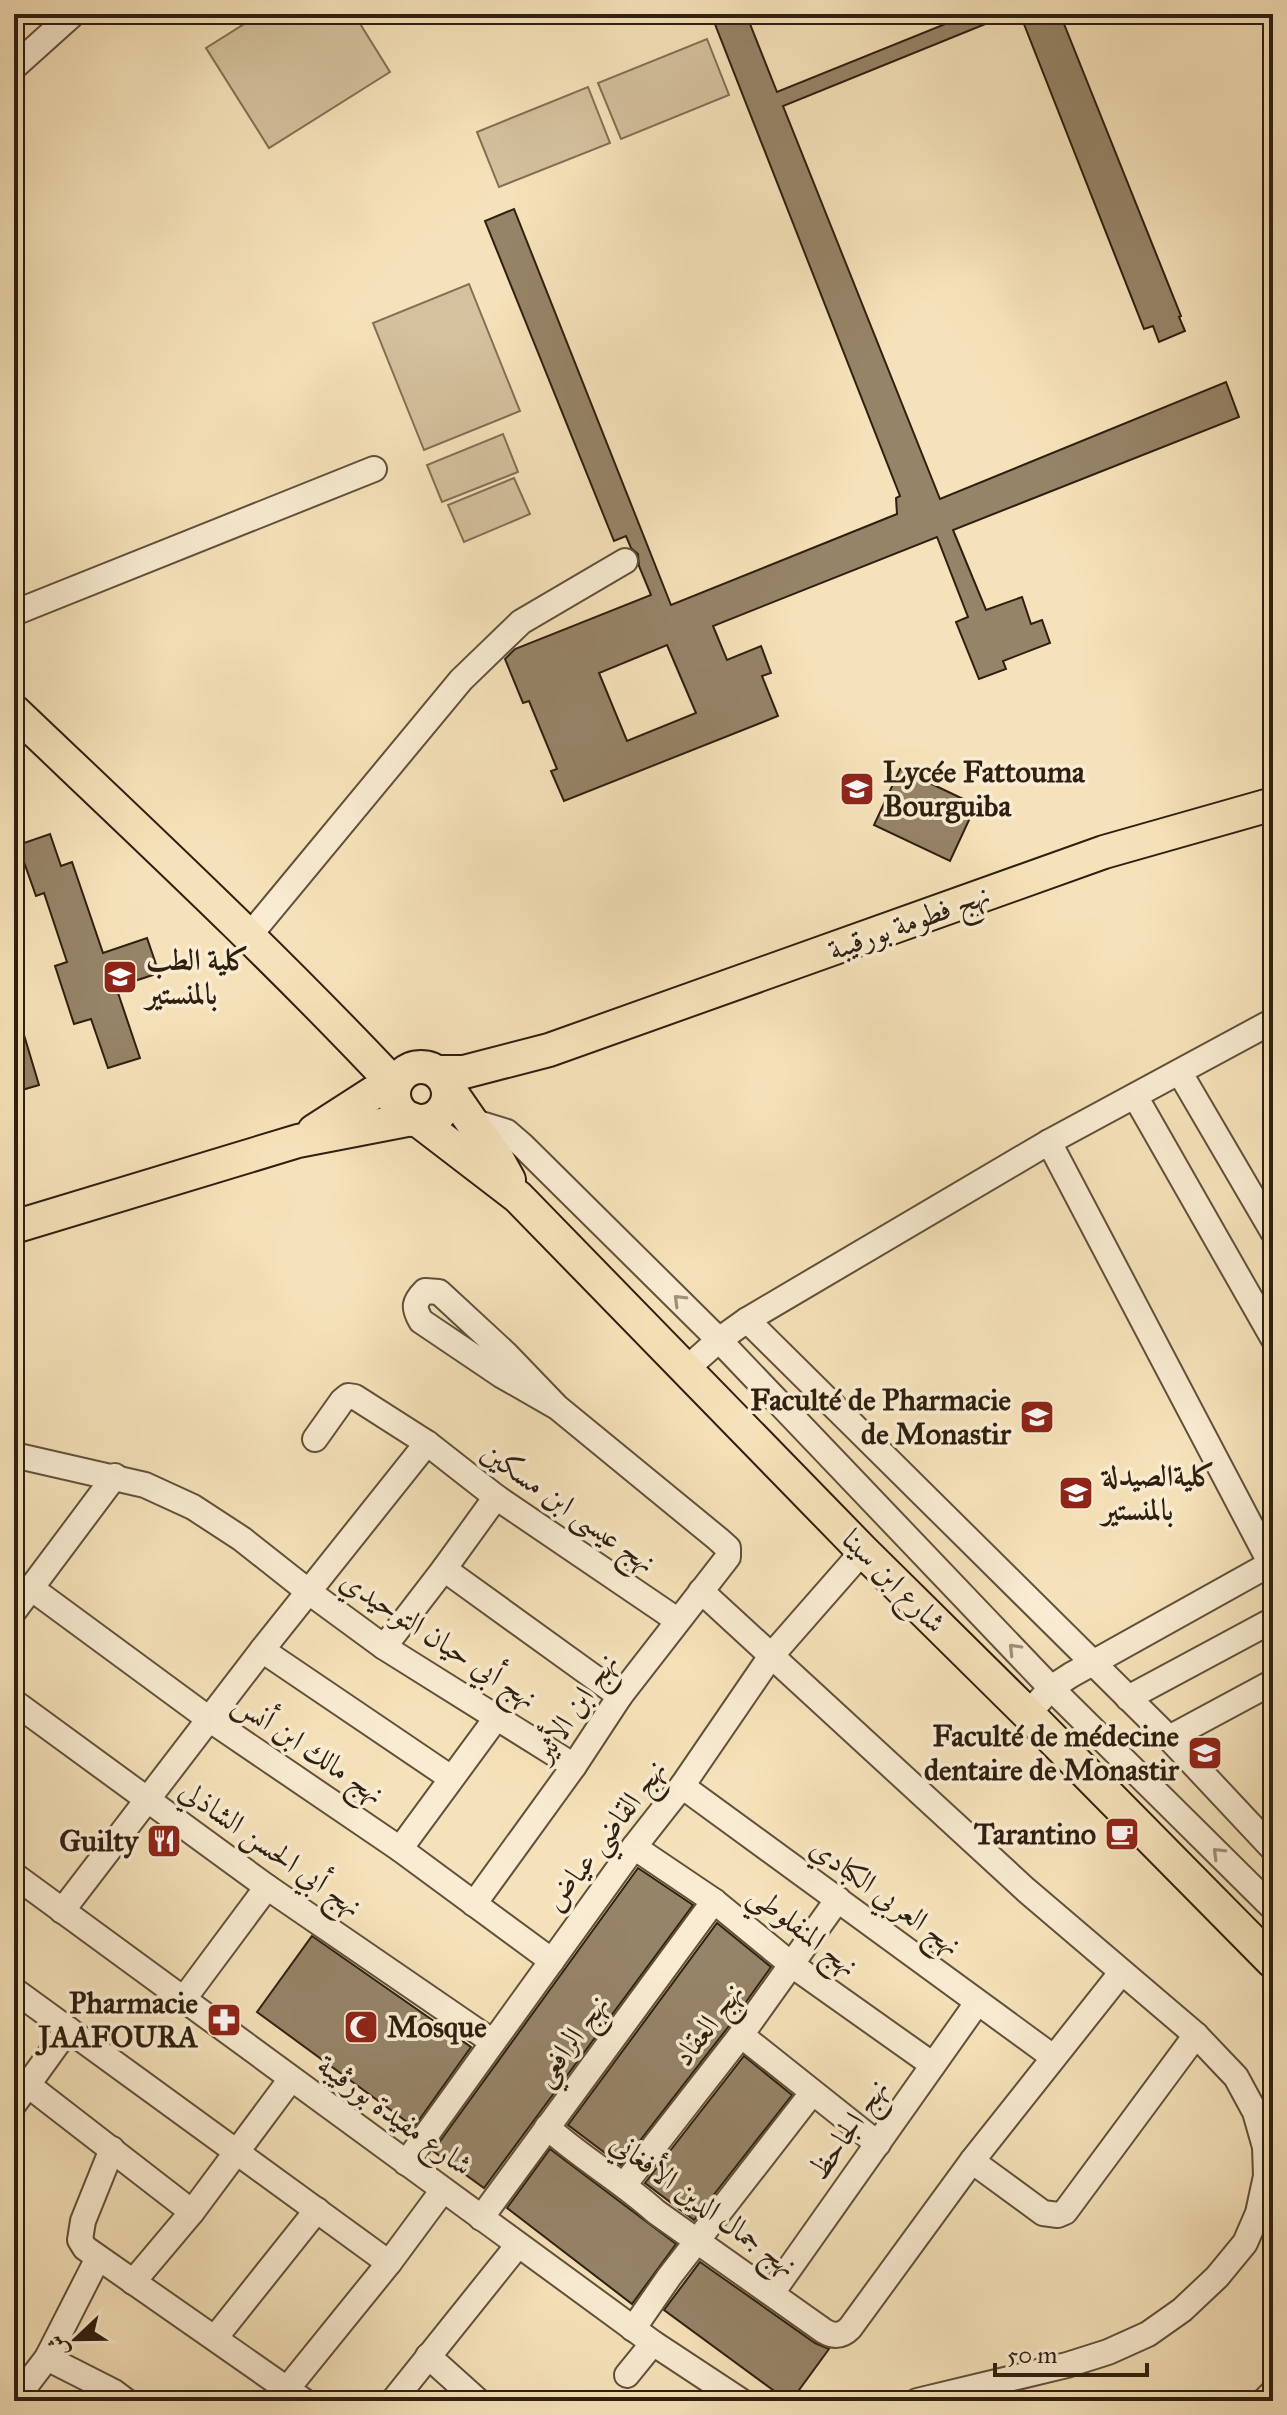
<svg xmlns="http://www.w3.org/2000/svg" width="1287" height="2415" font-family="'IM FELL Great Primer',Amiri,serif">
  <rect width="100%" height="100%" fill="#f6e2ba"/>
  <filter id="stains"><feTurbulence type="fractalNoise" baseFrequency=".0025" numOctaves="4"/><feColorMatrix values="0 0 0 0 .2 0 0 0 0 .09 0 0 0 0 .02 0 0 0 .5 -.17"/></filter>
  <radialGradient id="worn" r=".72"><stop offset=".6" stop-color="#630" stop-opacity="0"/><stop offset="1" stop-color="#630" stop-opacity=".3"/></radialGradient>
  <g fill="#d4c19d" stroke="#817056" stroke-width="2">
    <path d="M260,14H354L390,72L269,148L206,48Z"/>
    <path d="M707,39L729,95L621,139L598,83Z"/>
    <path d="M588,87L610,143L499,187L477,132Z"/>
    <path d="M469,284L520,411L424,450L373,323Z"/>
    <path d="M503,434L518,472L442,502L427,465Z"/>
    <path d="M514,478L530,514L464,542L448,505Z"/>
  </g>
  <g fill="#968468" stroke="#2e1f10" stroke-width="2" fill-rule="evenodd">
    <path d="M711,14H746L777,92L970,14H1010L783,106L940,499L1226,382L1239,417L953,530L986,610L1022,597L1031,624L1042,620L1050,643L1003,661L1006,669L979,679L956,622L968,617L937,537L713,626L727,660L761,646L771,673L762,676L778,716L564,801L551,771L557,769L529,701L523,703L505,659L515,649L651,595L639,566L638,554L631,548L626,536L614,541L485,221L514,209L671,605L897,514L896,498L900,496ZM667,645L696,713L627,741L599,673Z"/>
    <path d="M1020,14H1060L1181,316L1179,317L1185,331L1159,342L1153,326L1144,329Z"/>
    <path d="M900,769L976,805L950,861L874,825Z"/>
    <path d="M50,834L61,866L72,862L103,953L147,938L159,973L116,987L140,1058L108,1068L91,1019L74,1024L55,966L67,962L44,893L36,896L18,845Z"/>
    <path d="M18,1015L39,1085L22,1090L19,1082L14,1084V1016Z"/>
    <path d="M638,1868L693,1905L484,2188L433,2151Z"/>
    <path d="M717,1923L771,1967L729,2026L621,2165L568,2125Z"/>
    <path d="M312,1936L471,2047L414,2127L257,2012Z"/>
    <path d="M744,2056L792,2095L694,2220L645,2183Z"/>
    <path d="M550,2149L676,2244L632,2304L507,2208Z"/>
    <path d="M700,2262L815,2343L829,2349L791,2401H788L664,2310Z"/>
  </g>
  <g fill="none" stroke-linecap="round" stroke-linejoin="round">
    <g stroke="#60503a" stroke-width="28">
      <g id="minor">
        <path d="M14,67L73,14"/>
        <path d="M14,613L374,469"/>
        <path d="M249,936L461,680L521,622L625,561"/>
        <path d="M1180,1073L1273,1232"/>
        <path d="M1135,1096L1273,1338"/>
        <path d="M471,1121L507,1132L522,1145L719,1340L1051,1688L1273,1908"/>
        <path d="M1049,1142L1273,1568"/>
        <path d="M747,1320L1169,1738L1273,1682"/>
        <path d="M685,1370L719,1340L747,1320L1049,1142L1273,1021"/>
        <path d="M315,1439L342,1401L348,1396L355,1397L427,1443L496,1497L677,1620"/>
        <path d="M14,1455L145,1485L193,1507L242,1539L309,1592L384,1647L574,1766"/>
        <path d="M444,1569L620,1696"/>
        <path d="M31,1588L209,1719L400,1849L552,1961"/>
        <path d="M701,1591L1026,1890L1196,2035L1236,2077L1255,2112L1265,2147L1266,2176L1258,2213L1245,2243L1217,2277L1182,2310L1148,2334L1108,2352L1067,2365L917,2401"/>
        <path d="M14,1611L115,1476"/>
        <path d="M384,1647L444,1569L496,1497"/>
        <path d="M262,1650L451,1778"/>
        <path d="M1128,1698L1273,1620"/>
        <path d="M14,1702L267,1887L493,2042"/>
        <path d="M1028,1714L1051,1688L1071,1675L1270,1564"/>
        <path d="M1169,1738L1273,1849"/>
        <path d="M682,1786L1053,2057"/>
        <path d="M634,1847L714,1901L792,1965L933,2065"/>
        <path d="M400,1849L497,1717"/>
        <path d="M14,1875L653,2343L741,2401"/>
        <path d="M474,1904L574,1766L620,1696L728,1557V1548L718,1539L557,1407L501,1375L421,1321C413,1307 414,1302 425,1291L439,1292L506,1354L557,1407"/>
        <path d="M62,1911L262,1650L427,1443"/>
        <path d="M14,1990L389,2263"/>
        <path d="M183,2000L267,1887"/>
        <path d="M741,2035L878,2144"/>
        <path d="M28,2085L192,2212"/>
        <path d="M14,2104L68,2029"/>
        <path d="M547,2127C581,2158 622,2181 656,2212L824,2331C834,2337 842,2336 850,2328L972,2161L1121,1973"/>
        <path d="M112,2149L83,2221L80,2240L85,2248L304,2401"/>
        <path d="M972,2161L1043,2213L1058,2215L1065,2212L1196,2035"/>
        <path d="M406,2163L634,1847L682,1786L771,1656L863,1551"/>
        <path d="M624,2185L741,2035L838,1899"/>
        <path d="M481,2218L714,1901"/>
        <path d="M133,2282L192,2212L291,2079"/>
        <path d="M772,2293L977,2003"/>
        <path d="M633,2329L669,2277L812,2093"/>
        <path d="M215,2338L317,2210"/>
        <path d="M428,2356L478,2401"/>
        <path d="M47,2358L114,2392L126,2401"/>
        <path d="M627,2375L653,2343"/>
        <path d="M287,2389L389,2263L443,2190"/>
        <path d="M14,2401L47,2358L98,2258"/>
        <path d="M393,2401L518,2245"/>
        <path d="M1264,2401L1273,2392"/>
      </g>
    </g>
    <g stroke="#2e1f10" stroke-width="36">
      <g id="major">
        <path d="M14,711C143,834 273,955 395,1085"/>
        <circle cx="421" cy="1094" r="27"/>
        <path d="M438,1072H464L549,1050L1104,852L1273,804"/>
        <path d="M447,1086L498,1160L509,1180"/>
        <path d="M419,1121L518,1197L863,1551L1028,1714L1273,1962"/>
        <path d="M314,1131L373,1093L394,1088"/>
        <path d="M14,1227L298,1141L412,1119"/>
      </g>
    </g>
    <use href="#minor" stroke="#f9ecd2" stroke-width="24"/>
    <use href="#major" stroke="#f6e2ba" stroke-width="32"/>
  </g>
  <defs><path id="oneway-chevron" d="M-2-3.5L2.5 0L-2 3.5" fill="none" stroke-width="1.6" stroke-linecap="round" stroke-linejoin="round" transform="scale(2)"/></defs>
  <g stroke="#9e907b">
    <use href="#oneway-chevron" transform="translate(679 1300) rotate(-135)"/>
    <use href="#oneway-chevron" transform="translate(1014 1649) rotate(-134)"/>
    <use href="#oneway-chevron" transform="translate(1218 1853) rotate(-135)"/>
  </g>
  <defs>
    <g id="school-square" transform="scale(1.8)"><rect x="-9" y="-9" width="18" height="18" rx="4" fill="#8f2418" stroke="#f9ecd2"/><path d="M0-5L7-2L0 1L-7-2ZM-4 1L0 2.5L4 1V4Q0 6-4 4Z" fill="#fff"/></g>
    <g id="university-square" transform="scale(1.8)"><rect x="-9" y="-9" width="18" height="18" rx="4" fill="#8f2418" stroke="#f9ecd2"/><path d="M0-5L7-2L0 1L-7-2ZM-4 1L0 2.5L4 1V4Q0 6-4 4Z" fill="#fff"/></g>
    <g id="cafe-square" transform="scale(1.8)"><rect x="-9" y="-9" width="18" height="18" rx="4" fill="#8f2418" stroke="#f9ecd2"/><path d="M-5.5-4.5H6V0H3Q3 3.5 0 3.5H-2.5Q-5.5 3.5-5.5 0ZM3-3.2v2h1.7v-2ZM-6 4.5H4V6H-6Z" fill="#fff"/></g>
    <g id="restaurant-square" transform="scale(1.8)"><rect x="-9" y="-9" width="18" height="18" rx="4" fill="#8f2418" stroke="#f9ecd2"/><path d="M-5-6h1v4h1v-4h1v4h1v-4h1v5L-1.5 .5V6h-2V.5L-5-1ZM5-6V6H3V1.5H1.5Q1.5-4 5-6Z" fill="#fff"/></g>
    <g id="pharmacy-square" transform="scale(1.8)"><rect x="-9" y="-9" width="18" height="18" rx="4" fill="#8f2418" stroke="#f9ecd2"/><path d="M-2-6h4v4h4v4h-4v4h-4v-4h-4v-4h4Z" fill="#fff"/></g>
    <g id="mosque-square" transform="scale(1.8)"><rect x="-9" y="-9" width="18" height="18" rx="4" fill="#8f2418" stroke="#f9ecd2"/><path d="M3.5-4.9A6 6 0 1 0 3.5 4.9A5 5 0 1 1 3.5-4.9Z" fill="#fff"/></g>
  </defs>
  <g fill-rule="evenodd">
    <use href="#school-square" x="857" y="789"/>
    <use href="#university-square" x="120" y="977"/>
    <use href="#university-square" x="1037" y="1417"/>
    <use href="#university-square" x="1076" y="1493"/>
    <use href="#university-square" x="1205" y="1753"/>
    <use href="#cafe-square" x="1122" y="1834"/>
    <use href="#restaurant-square" x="164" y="1841"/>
    <use href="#pharmacy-square" x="224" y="2020"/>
    <use href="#mosque-square" x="361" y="2027"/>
  </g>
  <g text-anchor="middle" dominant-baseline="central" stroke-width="7" stroke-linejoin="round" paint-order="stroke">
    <g font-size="30" font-weight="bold" fill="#2e1f10" stroke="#f9ecd2" text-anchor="end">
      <text x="883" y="772" text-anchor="start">Lycée Fattouma<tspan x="883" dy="34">Bourguiba</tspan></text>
      <text x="146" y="960" text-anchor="start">كلية الطب<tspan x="146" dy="34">بالمنستير</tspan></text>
      <text x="1011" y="1400">Faculté de Pharmacie<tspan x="1011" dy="34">de Monastir</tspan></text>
      <text x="1102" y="1476" text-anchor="start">كليةالصيدلة<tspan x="1102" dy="34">بالمنستير</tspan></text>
      <text x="1179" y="1736">Faculté de médecine<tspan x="1179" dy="34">dentaire de Monastir</tspan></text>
      <text x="1096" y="1834">Tarantino</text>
      <text x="138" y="1841">Guilty</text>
      <text x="198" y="2003">Pharmacie<tspan x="198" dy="34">JAAFOURA</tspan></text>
      <text x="387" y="2027" text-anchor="start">Mosque</text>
    </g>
    <g font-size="30" fill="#2e1f10" stroke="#f9ecd2">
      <text transform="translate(909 922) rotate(-20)">نهج فطومة بورقيبة</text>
      <text transform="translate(569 1507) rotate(35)">نهج عيسى ابن مسكين</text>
      <text transform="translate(894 1581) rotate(45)">شارع ابن سينا</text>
      <text transform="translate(439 1639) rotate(33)">نهج أبي حيان التوحيدي</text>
      <text transform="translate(575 1707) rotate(-55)">نهج ابن الأثير</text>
      <text transform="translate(309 1748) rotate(34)">نهج مالك ابن أنس</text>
      <text transform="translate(605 1835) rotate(-53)">نهج القاضي عياض</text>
      <text transform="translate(271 1848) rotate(35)">نهج أبي الحسن الشاذلي</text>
      <text transform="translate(886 1896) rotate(36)">نهج العربي الكبادي</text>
      <text transform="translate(804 1930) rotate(38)">نهج المنفلوطي</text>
      <text transform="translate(708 2024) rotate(-53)">نهج العقاد</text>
      <text transform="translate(571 2040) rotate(-54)">نهج الرافعي</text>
      <text transform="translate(395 2115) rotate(36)">شارع مفيدة بورڨيبة</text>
      <text transform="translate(848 2129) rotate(-55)">نهج الجاحظ</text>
      <text transform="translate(704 2204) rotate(36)">نهج جمال الدين الأفغاني</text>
    </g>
  </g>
  <rect width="1287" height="2415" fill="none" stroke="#f6e2ba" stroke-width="48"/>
  <rect x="16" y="16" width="1255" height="2383" fill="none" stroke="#2e1f10" stroke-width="4"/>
  <rect x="24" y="24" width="1239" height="2367" fill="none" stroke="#2e1f10" stroke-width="2"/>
  <g transform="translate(76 2339) rotate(248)" stroke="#f9ecd2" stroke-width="6" paint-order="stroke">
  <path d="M0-6L14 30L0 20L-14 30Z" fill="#2e1f10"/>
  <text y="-12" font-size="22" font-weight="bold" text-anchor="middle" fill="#2e1f10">ش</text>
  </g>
  <path d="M995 2363v12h152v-12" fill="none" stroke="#2e1f10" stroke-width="4"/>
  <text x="1007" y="2363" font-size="24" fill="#2e1f10" stroke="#f9ecd2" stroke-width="6" paint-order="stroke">50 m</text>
  <rect width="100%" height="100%" filter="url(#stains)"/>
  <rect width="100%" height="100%" fill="url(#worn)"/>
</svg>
